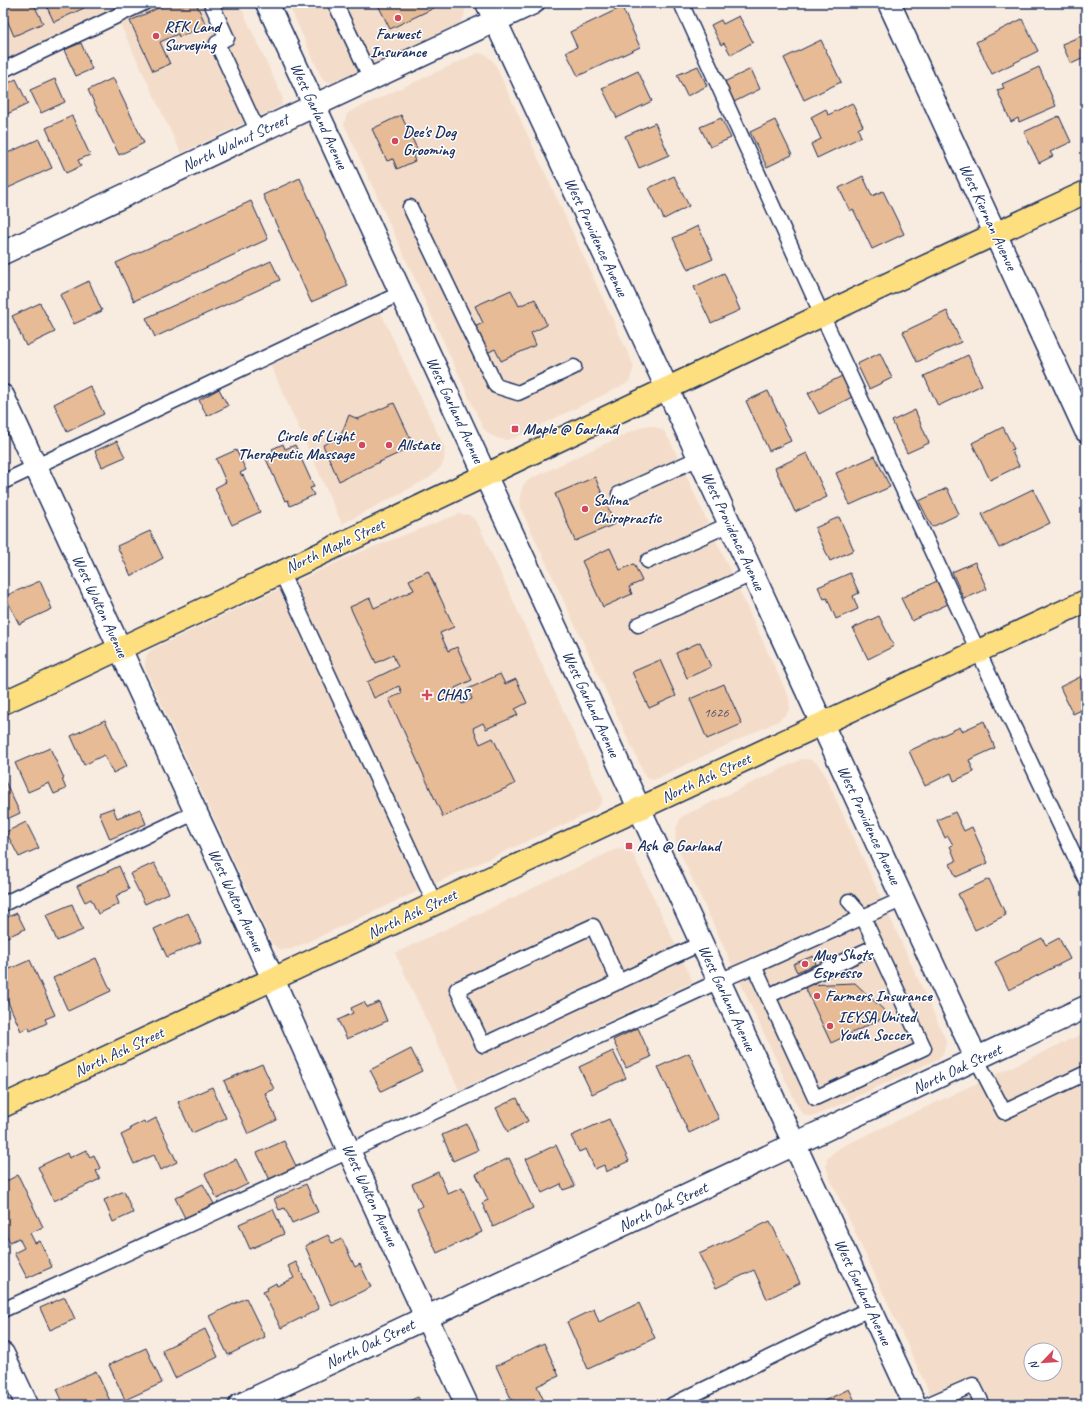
<svg xmlns="http://www.w3.org/2000/svg" width="1089" height="1408" font-family="Caveat,sans-serif">
  <rect width="100%" height="100%" fill="#f8ebe0"/>
  <filter id="ink" filterUnits="userSpaceOnUse"><feTurbulence type="fractalNoise" baseFrequency=".025" numOctaves="2"/><feDisplacementMap in="SourceGraphic" scale="8" xChannelSelector="R" yChannelSelector="G"/><feConvolveMatrix kernelMatrix="1 2 1 2 8 2 1 2 1" color-interpolation-filters="sRGB"/></filter>
  <g filter="url(#ink)">
    <g fill="#f3ddca" fill-rule="evenodd">
      <path d="M3,3H239L282,96L283,99L281,106L181,153L120,24L13,74L3,52Z"/>
      <path d="M288,3H466L464,17L458,26L332,83L324,81L320,74Z"/>
      <path d="M478,53L487,55L494,62L634,366L630,380L626,384L514,438L506,440L500,439L490,435L483,428L344,124L347,114L351,111Z"/>
      <path d="M380,311L445,449L444,461L441,467L431,477L342,524L269,362Z"/>
      <path d="M643,426H653L664,431L671,443L789,698L790,709L785,715L778,721L653,780L646,778L643,771L521,509L520,496L523,485L530,479Z"/>
      <path d="M459,514L469,515L476,521L480,528L599,789L602,796V801L600,805L593,811L292,949L282,950L276,947L271,942L145,668V661L147,654L152,649L355,554Z"/>
      <path d="M802,759L812,760L818,764L825,775L945,1038L946,1043L943,1054L938,1059L815,1116H807L802,1113L797,1105L676,844L675,834L677,826L681,817Z"/>
      <path d="M622,849L628,851L634,856L693,982L459,1090L395,953L614,850Z"/>
      <path d="M1086,1032V1405H935L829,1176L826,1166L827,1159L833,1153L841,1147ZM1031,1350H1055V1374H1031Z"/>
    </g>
    <g fill="#e6bb96" stroke="#1b2f5e">
      <path d="M3,3H33L43,23L14,36L3,11Z"/>
      <path d="M45,3H82L84,8L54,22Z"/>
      <path d="M169,3H196L206,25L179,37L178,34L160,42L170,64L153,71L130,21Z"/>
      <path d="M377,3H432L434,8L390,29Z"/>
      <path d="M622,7L640,47L578,76L566,52L577,47L570,32Z"/>
      <path d="M739,16L753,42L731,55L724,43L721,45L711,25L721,20L723,24Z"/>
      <path d="M1022,19L1038,51L992,74L976,42Z"/>
      <path d="M1086,34V57L1071,64L1062,44Z"/>
      <path d="M821,40L841,82L804,100L784,58Z"/>
      <path d="M81,43L92,69L76,76L64,50Z"/>
      <path d="M698,66L707,86L687,96L677,75Z"/>
      <path d="M1039,67L1056,106L1019,122L1018,118L1011,122L997,90L1004,88L1002,84Z"/>
      <path d="M751,69L760,89L734,102L724,82Z"/>
      <path d="M638,71L652,101L617,118L602,88Z"/>
      <path d="M113,78L144,143L119,155L88,90Z"/>
      <path d="M16,79L28,104L3,116V86Z"/>
      <path d="M55,79L65,102L41,113L30,90Z"/>
      <path d="M852,103L863,126L858,129L861,137L817,158L811,144L821,139L811,117L826,109L828,115Z"/>
      <path d="M401,115L419,153L413,156L415,161L397,169L393,159L387,161L372,129Z"/>
      <path d="M72,116L90,155L78,160L81,166L66,173L46,128Z"/>
      <path d="M1059,116L1071,142L1050,152L1053,156L1039,163L1024,132Z"/>
      <path d="M721,118L731,138L710,147L700,127Z"/>
      <path d="M775,120L792,155L767,167L750,132Z"/>
      <path d="M655,123L669,155L639,168L625,136Z"/>
      <path d="M39,139L52,168L8,188L3,178V155Z"/>
      <path d="M674,176L689,206L664,219L649,188Z"/>
      <path d="M863,176L872,196L883,191L904,234L872,249L853,209L850,211L839,188Z"/>
      <path d="M300,178L348,286L311,302L263,195Z"/>
      <path d="M251,201L268,239L134,301L116,263Z"/>
      <path d="M698,226L713,259L688,270L673,238Z"/>
      <path d="M1086,260V272L1081,262Z"/>
      <path d="M271,261L280,280L155,337L146,318Z"/>
      <path d="M724,273L740,310L711,323L694,287Z"/>
      <path d="M89,281L102,311L74,324L60,295Z"/>
      <path d="M511,290L519,306L535,299L547,325L531,333L536,345L501,361L495,349L483,355L470,329L483,323L475,306Z"/>
      <path d="M40,303L55,332L26,346L12,316Z"/>
      <path d="M947,311L961,342L917,362L903,332Z"/>
      <path d="M880,353L892,378L869,389L857,364Z"/>
      <path d="M968,355L982,385L938,406L924,376Z"/>
      <path d="M842,376L852,397L819,414L808,393Z"/>
      <path d="M90,386L104,414L67,432L54,404Z"/>
      <path d="M219,389L228,406L207,416L199,400Z"/>
      <path d="M768,391L791,441L769,451L746,401Z"/>
      <path d="M394,403L414,446L339,481L323,445L340,437L349,415L358,419Z"/>
      <path d="M915,410L929,443L907,453L892,421Z"/>
      <path d="M1003,427L1014,449L1011,450L1019,466L990,480L972,443Z"/>
      <path d="M117,441L125,457L102,467L95,451Z"/>
      <path d="M283,444L285,449L295,445L314,487L310,488L314,495L290,506L288,500L285,501L266,459L275,454L272,449Z"/>
      <path d="M236,450L246,470L240,473L242,476L243,475L260,512L232,525L215,488L226,482L216,459Z"/>
      <path d="M807,453L827,497L795,512L775,468Z"/>
      <path d="M875,456L890,487L850,505L836,473Z"/>
      <path d="M595,477L615,524L575,541L555,494Z"/>
      <path d="M947,488L959,514L932,527L919,501Z"/>
      <path d="M1033,489L1050,523L999,548L982,514Z"/>
      <path d="M839,517L854,550L830,561L815,528Z"/>
      <path d="M150,531L163,558L131,576L117,546Z"/>
      <path d="M610,548L620,570L634,564L642,581L629,587L632,594L603,607L582,561Z"/>
      <path d="M975,562L987,589L964,599L952,572Z"/>
      <path d="M428,571L454,627L440,633L448,651L457,647L472,680L455,688L462,704L472,699L468,689L500,674L505,684L516,679L527,703L515,709L518,715L486,729L483,723L473,728L480,744L493,738L515,784L443,817L389,699L402,693L399,686L374,698L367,682L398,667L393,655L376,663L350,607L370,598L374,608L414,590L409,580Z"/>
      <path d="M850,573L859,593L853,596L858,609L836,619L827,598L824,599L818,587Z"/>
      <path d="M40,581L52,609L19,624L5,596Z"/>
      <path d="M937,581L948,604L912,621L901,598Z"/>
      <path d="M879,616L894,646L868,659L853,628Z"/>
      <path d="M700,642L711,667L687,678L676,653Z"/>
      <path d="M660,660L676,696L649,708L632,672Z"/>
      <path d="M1086,674V708L1073,714L1060,687Z"/>
      <path d="M724,684L742,724L707,739L690,699Z"/>
      <path d="M105,720L127,766L113,773L104,755L84,765L71,736Z"/>
      <path d="M984,721L995,748L969,760L974,772L954,781L951,773L925,786L909,751L960,727L962,731Z"/>
      <path d="M50,748L64,778L62,779L66,789L54,794L49,783L28,792L15,763Z"/>
      <path d="M3,777L20,813L3,821Z"/>
      <path d="M113,808L117,818L140,809L146,824L110,839L99,813Z"/>
      <path d="M955,812L964,831L972,827L988,863L956,877L950,864L956,861L950,846L953,845L948,836L945,838L937,820Z"/>
      <path d="M26,822L39,848L19,857L6,832Z"/>
      <path d="M154,863L169,893L145,904L130,874Z"/>
      <path d="M119,866L129,889L116,896L119,904L98,914L91,899L85,902L77,886Z"/>
      <path d="M989,879L1006,915L975,930L958,894Z"/>
      <path d="M72,904L83,930L57,941L46,915Z"/>
      <path d="M17,913L25,929L3,939V919Z"/>
      <path d="M188,913L201,942L167,957L154,929Z"/>
      <path d="M1042,938L1046,945L1059,938L1070,959L1009,990L995,962Z"/>
      <path d="M813,956L816,964L797,972L793,964Z"/>
      <path d="M96,958L111,991L68,1011L53,978Z"/>
      <path d="M30,960L55,1015L45,1019L47,1023L30,1031L29,1027L21,1031L3,991V972Z"/>
      <path d="M855,983L889,1015L831,1043L804,985Z"/>
      <path d="M364,1002L367,1007L379,1002L387,1021L347,1039L338,1020L353,1013L351,1008Z"/>
      <path d="M638,1028L651,1057L626,1068L613,1040Z"/>
      <path d="M411,1049L422,1071L381,1091L370,1070Z"/>
      <path d="M613,1051L626,1078L592,1094L579,1067Z"/>
      <path d="M689,1053L719,1119L689,1133L658,1067Z"/>
      <path d="M262,1064L274,1089L265,1093L277,1120L248,1134L224,1081Z"/>
      <path d="M212,1087L226,1118L192,1133L178,1102Z"/>
      <path d="M517,1098L528,1121L508,1132L496,1108Z"/>
      <path d="M156,1118L177,1162L161,1170L154,1155L134,1164L121,1135L131,1130L130,1128L144,1121L145,1124Z"/>
      <path d="M609,1119L629,1161L606,1172L604,1165L595,1169L586,1149L579,1152L571,1136Z"/>
      <path d="M467,1124L478,1150L453,1161L442,1135Z"/>
      <path d="M284,1141L297,1168L270,1180L257,1153Z"/>
      <path d="M556,1145L575,1186L563,1190L561,1184L542,1193L526,1159Z"/>
      <path d="M86,1150L90,1157L94,1155L100,1168L96,1171L100,1179L54,1201L38,1167L67,1153L69,1158Z"/>
      <path d="M509,1158L533,1208L493,1227L482,1203L488,1200L476,1174Z"/>
      <path d="M236,1159L248,1184L217,1199L205,1174Z"/>
      <path d="M438,1172L448,1194L462,1188L482,1232L437,1253L417,1209L422,1206L412,1184Z"/>
      <path d="M18,1175L43,1227L30,1233L35,1243L40,1241L52,1267L27,1278L14,1253L24,1248L19,1238L10,1242L3,1228V1183Z"/>
      <path d="M203,1184L214,1204L185,1218L175,1198Z"/>
      <path d="M306,1184L318,1212L292,1223L285,1208L279,1210L274,1199Z"/>
      <path d="M124,1191L133,1213L113,1222L104,1200Z"/>
      <path d="M273,1209L284,1234L250,1249L239,1224Z"/>
      <path d="M770,1221L800,1283L767,1299L754,1270L716,1288L699,1254Z"/>
      <path d="M328,1235L332,1243L342,1239L355,1267L360,1264L371,1287L332,1306L305,1246Z"/>
      <path d="M296,1262L319,1309L281,1328L263,1292L268,1290L267,1288L276,1283L277,1286L294,1278L288,1266Z"/>
      <path d="M65,1297L75,1319L50,1330L40,1308Z"/>
      <path d="M246,1298L265,1337L228,1355L209,1316Z"/>
      <path d="M639,1303L655,1338L588,1369L567,1322L594,1309L599,1322Z"/>
      <path d="M205,1329L218,1357L175,1378L162,1350Z"/>
      <path d="M544,1343L559,1376L537,1386L546,1405H514L496,1366Z"/>
      <path d="M146,1348L162,1383L125,1400L109,1365Z"/>
      <path d="M96,1371L112,1405H64L57,1389Z"/>
      <path d="M849,1389L857,1405H823L822,1402Z"/>
      <path d="M418,1397L422,1405H400Z"/>
    </g>
    <g fill="none" stroke-linecap="round" stroke-linejoin="round">
      <g stroke="#1b2f5e" stroke-width="17">
        <g id="lane">
          <path d="M211,3L227,38L217,43L258,132"/>
          <path d="M335,3L371,79"/>
          <path d="M681,3L822,315L978,651L1086,880"/>
          <path d="M3,70L144,3"/>
          <path d="M410,207L496,386L518,393L574,367"/>
          <path d="M3,482L401,293"/>
          <path d="M619,494L699,458"/>
          <path d="M648,561L730,524"/>
          <path d="M281,572L435,904"/>
          <path d="M638,625L752,574"/>
          <path d="M3,904L196,812"/>
          <path d="M754,966L863,917L849,901"/>
          <path d="M619,982L593,926L457,989L483,1045L702,943"/>
          <path d="M768,996L876,946"/>
          <path d="M977,1060L1004,1112L1086,1073"/>
          <path d="M3,1310L719,981L754,966L815,1098L924,1048L863,917L903,899"/>
          <path d="M672,1405L871,1308"/>
          <path d="M927,1405L973,1385L983,1405"/>
        </g>
      </g>
      <g stroke="#1b2f5e" stroke-width="25">
        <g id="street">
          <path d="M487,3L667,388L977,1060"/>
          <path d="M889,3L1086,431"/>
          <path d="M3,253L258,132L533,3"/>
          <path d="M3,396L273,979L349,1151L467,1405"/>
          <path d="M3,1354L27,1405"/>
          <path d="M240,1405L1086,1007"/>
        </g>
      </g>
      <g stroke="#1b2f5e" stroke-width="25">
        <path id="secondary" d="M267,3L915,1405"/>
      </g>
      <g stroke="#1b2f5e" stroke-width="25">
        <g id="primary">
          <path d="M3,703C365,536 723,358 1086,192"/>
          <path d="M3,1106L273,979L1086,601"/>
        </g>
      </g>
      <use href="#lane" stroke="#fff" stroke-width="14"/>
      <use href="#street" stroke="#fff" stroke-width="22"/>
      <use href="#secondary" stroke="#fff" stroke-width="22"/>
      <use href="#primary" stroke="#fddf80" stroke-width="22"/>
    </g>
  </g>
  <g fill="#d1495b" stroke="#fff" stroke-width="1.5">
    <circle cx="398" cy="18" r="4"/>
    <circle cx="156" cy="36" r="4"/>
    <circle cx="395" cy="141" r="4"/>
    <rect x="511" y="425" width="8" height="8" rx="2"/>
    <circle cx="362" cy="445" r="4"/>
    <circle cx="389" cy="445" r="4"/>
    <circle cx="585" cy="509" r="4"/>
    <path d="M425 689h4v4h4v4h-4v4h-4v-4h-4v-4h4z"/>
    <rect x="625" y="842" width="8" height="8" rx="2"/>
    <circle cx="805" cy="964" r="4"/>
    <circle cx="817" cy="996" r="4"/>
    <circle cx="830" cy="1026" r="4"/>
  </g>
  <g text-anchor="middle" dominant-baseline="central" stroke-width="3" stroke-linejoin="round" paint-order="stroke">
    <g font-size="14" fill="#4e526c">
      <text x="716" y="712">1626</text>
    </g>
    <g font-size="16" font-weight="bold" fill="#1b2f5e" stroke="#fff" text-anchor="start">
      <text x="164" y="27">RFK Land<tspan x="164" dy="18">Surveying</tspan></text>
      <text x="398" y="34" text-anchor="middle">Farwest<tspan x="398" dy="18">Insurance</tspan></text>
      <text x="403" y="132">Dee's Dog<tspan x="403" dy="18">Grooming</tspan></text>
      <text x="523" y="429">Maple @ Garland</text>
      <text x="354" y="436" text-anchor="end">Circle of Light<tspan x="354" dy="18">Therapeutic Massage</tspan></text>
      <text x="397" y="445">Allstate</text>
      <text x="593" y="500">Salina<tspan x="593" dy="18">Chiropractic</tspan></text>
      <text x="436" y="695">CHAS</text>
      <text x="637" y="846">Ash @ Garland</text>
      <text x="813" y="955">Mug Shots<tspan x="813" dy="18">Espresso</tspan></text>
      <text x="825" y="996">Farmers Insurance</text>
      <text x="838" y="1017">IEYSA United<tspan x="838" dy="18">Youth Soccer</tspan></text>
    </g>
    <g font-size="16" fill="#1b2f5e" stroke="#fff">
      <text transform="translate(319 116) rotate(65)">West Garland Avenue</text>
      <text transform="translate(235 143) rotate(-25)">North Walnut Street</text>
      <text transform="translate(988 217) rotate(65)">West Kiernan Avenue</text>
      <text transform="translate(596 237) rotate(65)">West Providence Avenue</text>
      <text transform="translate(455 410) rotate(65)">West Garland Avenue</text>
      <text transform="translate(733 531) rotate(65)">West Providence Avenue</text>
      <text transform="translate(335 546) rotate(-25)">North Maple Street</text>
      <text transform="translate(100 606) rotate(65)">West Walton Avenue</text>
      <text transform="translate(591 704) rotate(65)">West Garland Avenue</text>
      <text transform="translate(706 778) rotate(-25)">North Ash Street</text>
      <text transform="translate(869 825) rotate(65)">West Providence Avenue</text>
      <text transform="translate(236 900) rotate(65)">West Walton Avenue</text>
      <text transform="translate(412 914) rotate(-25)">North Ash Street</text>
      <text transform="translate(727 998) rotate(65)">West Garland Avenue</text>
      <text transform="translate(119 1052) rotate(-25)">North Ash Street</text>
      <text transform="translate(957 1069) rotate(-25)">North Oak Street</text>
      <text transform="translate(370 1195) rotate(65)">West Walton Avenue</text>
      <text transform="translate(663 1207) rotate(-25)">North Oak Street</text>
      <text transform="translate(863 1292) rotate(65)">West Garland Avenue</text>
      <text transform="translate(370 1344) rotate(-25)">North Oak Street</text>
    </g>
  </g>
  <rect width="1089" height="1408" fill="none" stroke="#fff" stroke-width="16"/>
  <rect x="8" y="8" width="1073" height="1392" fill="none" stroke="#1b2f5e" stroke-width="1.5" filter="url(#ink)"/>
  <g transform="translate(1043 1362) rotate(245)"><circle r="19" fill="#ffffff" stroke="#a4acbf"/>
  <path d="M0-3L7 15L0 10L-7 15Z" fill="#d1495b"/>
  <text y="-6" font-size="11" font-weight="bold" text-anchor="middle" fill="#1b2f5e">N</text>
  </g>
</svg>
